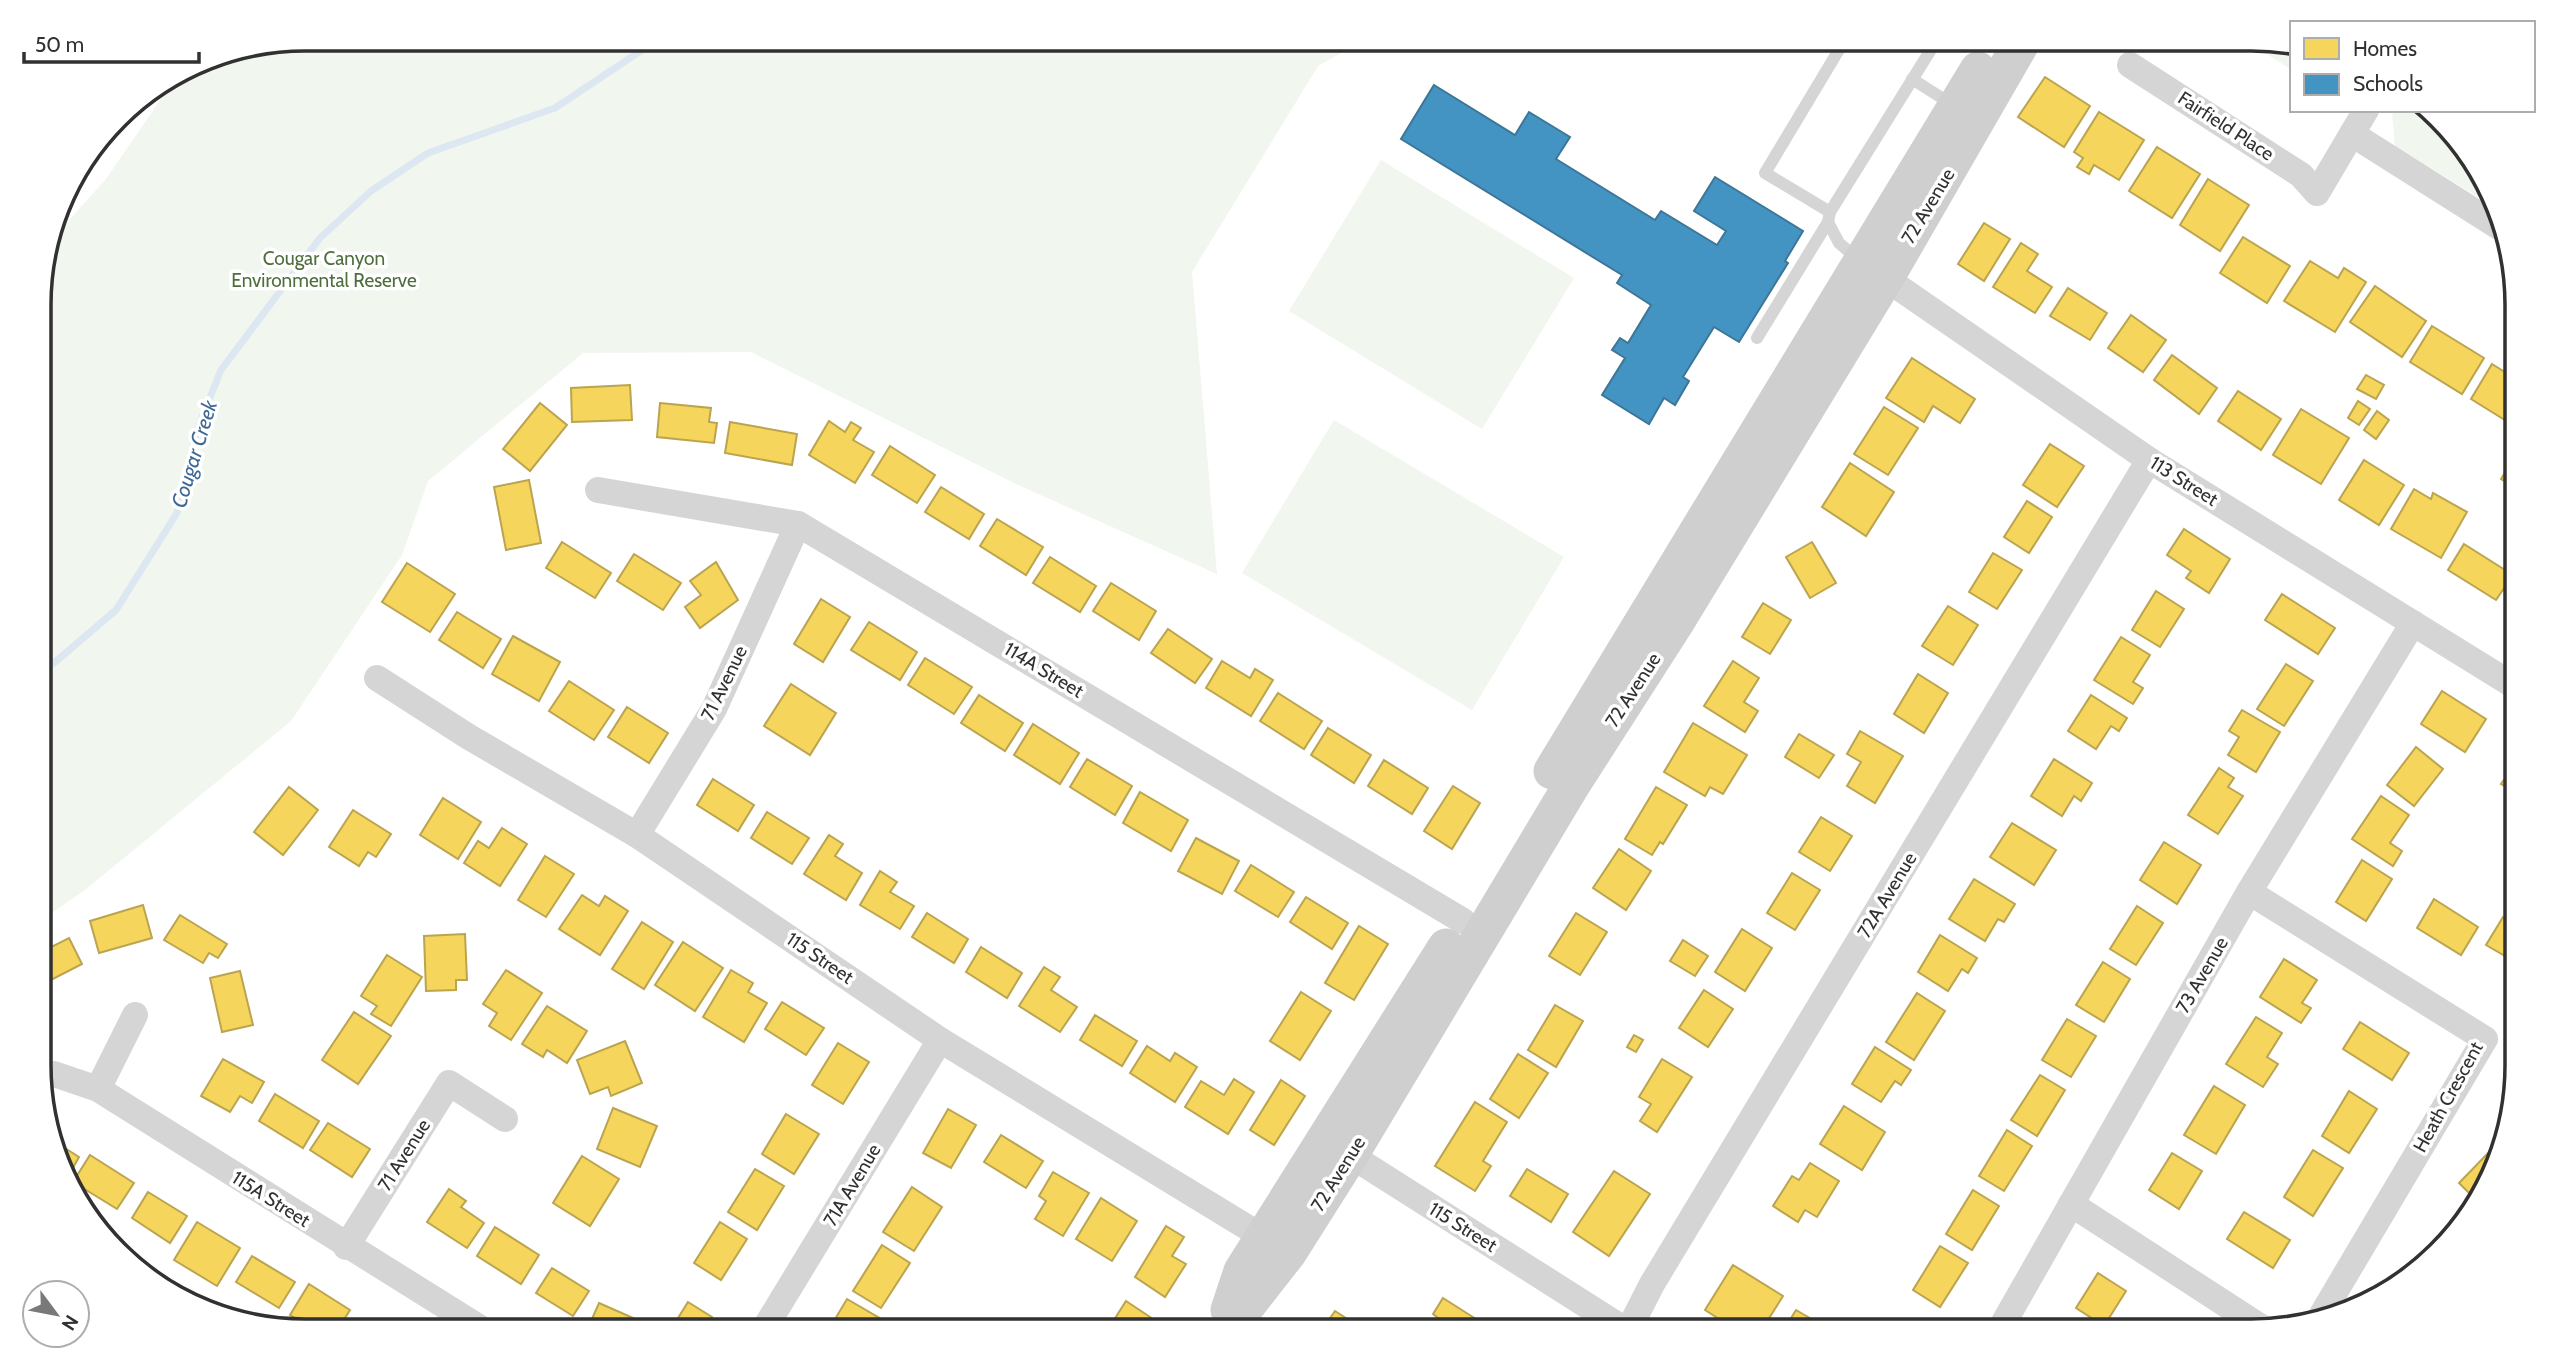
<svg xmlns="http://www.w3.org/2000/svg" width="2556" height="1370" font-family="Cabin,sans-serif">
  <rect width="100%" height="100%" fill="#fff"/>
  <g fill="#f1f6ee">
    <path d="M304,39V38L1366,39L1318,66L1192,272L1217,574L1016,484L751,352L583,353L428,481L402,555L291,721L85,890L40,921L39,287L52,239L106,179L178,74L203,59Z"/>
    <path d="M2243,39L2292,48V70Z"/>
    <path d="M2395,110H2432L2472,156L2491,205L2395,146L2392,115Z"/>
    <path d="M1381,160L1574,278L1482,429L1289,311Z"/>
    <path d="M1334,420L1564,557L1472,710L1242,573Z"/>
  </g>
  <g fill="#f6d55c" stroke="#bba44f" stroke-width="2">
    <path d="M2045,77L2090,106L2064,147L2018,117Z"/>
    <path d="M2099,112L2144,140L2119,180L2094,165L2089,174L2077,167L2083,158L2074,152Z"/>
    <path d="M2157,147L2200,174L2172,218L2129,191Z"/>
    <path d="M2208,179L2249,205L2220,251L2180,225Z"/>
    <path d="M1984,223L2010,239L1984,281L1958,264Z"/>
    <path d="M2243,237L2290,266L2267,303L2220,273Z"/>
    <path d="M2021,243L2038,254L2027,271L2052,287L2035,313L1993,287Z"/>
    <path d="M2310,261L2338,278L2344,268L2366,282L2335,332L2284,301Z"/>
    <path d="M2375,286L2426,321L2402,357L2350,322Z"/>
    <path d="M2068,288L2107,313L2090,340L2050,316Z"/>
    <path d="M2131,315L2166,340L2143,372L2108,348Z"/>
    <path d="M2432,326L2484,358L2462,394L2410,362Z"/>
    <path d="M2172,355L2217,388L2199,414L2154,380Z"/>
    <path d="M1912,358L1975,399L1960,423L1933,406L1924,422L1886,398Z"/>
    <path d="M2492,364L2516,379V427L2471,399Z"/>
    <path d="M2366,375L2384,385L2376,399L2357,389Z"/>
    <path d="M630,385L632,420L572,422L571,388Z"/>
    <path d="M2238,391L2281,419L2261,450L2218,421Z"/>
    <path d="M2358,401L2370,409L2359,425L2348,418Z"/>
    <path d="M540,403L567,425L530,471L503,449Z"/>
    <path d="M660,403L711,408L709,422L717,423L714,443L657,437Z"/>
    <path d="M1884,407L1918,428L1888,475L1854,454Z"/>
    <path d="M2301,409L2349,438L2321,484L2273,455Z"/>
    <path d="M2377,411L2389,420L2376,439L2364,430Z"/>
    <path d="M829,421L845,432L851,422L861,428L853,440L874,452L855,483L809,455Z"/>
    <path d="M730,422L797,434L792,465L725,453Z"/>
    <path d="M2050,444L2084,466L2057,507L2023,485Z"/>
    <path d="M890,446L935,475L917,503L872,475Z"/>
    <path d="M2364,460L2404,485L2379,525L2339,500Z"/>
    <path d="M1850,463L1894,492L1866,536L1822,507Z"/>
    <path d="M2511,463L2516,466V489L2501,479Z"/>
    <path d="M529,480L541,543L506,550L494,487Z"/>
    <path d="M941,487L984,514L969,539L925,512Z"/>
    <path d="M2414,489L2431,499L2433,493L2467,512L2441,558L2391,529Z"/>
    <path d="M2027,501L2052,517L2029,553L2004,537Z"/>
    <path d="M997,519L1043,547L1026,575L980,546Z"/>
    <path d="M2184,529L2230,559L2209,593L2186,578L2191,571L2167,555Z"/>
    <path d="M562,542L611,573L595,598L546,568Z"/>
    <path d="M1812,542L1836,583L1810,598L1786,557Z"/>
    <path d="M2464,544L2513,575L2496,600L2448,570Z"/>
    <path d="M1993,553L2022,570L1997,609L1969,592Z"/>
    <path d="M634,554L681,583L663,610L617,581Z"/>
    <path d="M1050,557L1096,586L1080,612L1033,583Z"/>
    <path d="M716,562L738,600L700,628L685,607L701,595L690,581Z"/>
    <path d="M407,563L455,594L430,632L382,602Z"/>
    <path d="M1111,583L1156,611L1139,640L1093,611Z"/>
    <path d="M2156,591L2184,609L2160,647L2132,630Z"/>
    <path d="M2282,594L2335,628L2318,654L2265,620Z"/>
    <path d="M821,599L850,617L823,662L794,644Z"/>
    <path d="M1763,603L1791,620L1770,654L1742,637Z"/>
    <path d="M1948,606L1978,625L1953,665L1922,646Z"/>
    <path d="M457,612L501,639L483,668L439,640Z"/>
    <path d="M869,622L917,652L900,680L851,650Z"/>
    <path d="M1168,629L1212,659L1195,683L1151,653Z"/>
    <path d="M513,636L560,662L539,701L492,674Z"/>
    <path d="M2121,637L2150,655L2133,682L2143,688L2133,704L2094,680Z"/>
    <path d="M925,658L972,687L954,714L908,685Z"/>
    <path d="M1222,661L1250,678L1255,669L1273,680L1251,716L1206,688Z"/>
    <path d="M1733,661L1759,678L1744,702L1758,711L1745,732L1704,706Z"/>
    <path d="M2286,664L2313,681L2284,726L2257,709Z"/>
    <path d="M1918,674L1948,693L1924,733L1894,714Z"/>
    <path d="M569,681L614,710L594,740L549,711Z"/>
    <path d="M791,684L836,713L810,755L764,726Z"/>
    <path d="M2442,691L2486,719L2465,752L2421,724Z"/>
    <path d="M1278,693L1322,721L1304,749L1260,721Z"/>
    <path d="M979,695L1023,723L1005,751L961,723Z"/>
    <path d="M2091,695L2127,718L2119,731L2111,726L2096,749L2068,731Z"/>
    <path d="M627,707L668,733L649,763L608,737Z"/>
    <path d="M2242,710L2280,732L2256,772L2228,755L2239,737L2229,731Z"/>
    <path d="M1693,723L1747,755L1723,794L1710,787L1705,796L1664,772Z"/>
    <path d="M1033,724L1079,753L1060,784L1014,755Z"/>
    <path d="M1328,728L1371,755L1354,783L1311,755Z"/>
    <path d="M1860,731L1903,756L1875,803L1847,786L1861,762L1847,754Z"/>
    <path d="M1799,734L1834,755L1819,778L1785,757Z"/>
    <path d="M2416,747L2443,769L2414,806L2387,785Z"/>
    <path d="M1087,759L1132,786L1115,815L1070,787Z"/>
    <path d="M2054,759L2092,783L2081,801L2074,796L2062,816L2031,796Z"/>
    <path d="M1384,760L1428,788L1412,814L1368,786Z"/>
    <path d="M2517,761V794L2501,784Z"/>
    <path d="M2219,768L2234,778L2228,787L2243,796L2218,834L2188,815Z"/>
    <path d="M713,779L754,805L738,831L697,805Z"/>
    <path d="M1453,786L1480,803L1452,849L1424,831Z"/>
    <path d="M289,787L318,810L283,855L254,832Z"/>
    <path d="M1656,787L1687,805L1663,844L1660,842L1652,855L1625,839Z"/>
    <path d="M1140,792L1188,820L1171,851L1123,823Z"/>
    <path d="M2381,796L2409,815L2390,843L2402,851L2393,866L2352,839Z"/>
    <path d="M443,798L481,822L458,859L420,835Z"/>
    <path d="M353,810L391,834L376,857L368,852L359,866L329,847Z"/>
    <path d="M767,812L809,838L792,864L751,838Z"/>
    <path d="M1821,817L1852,836L1830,871L1799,852Z"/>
    <path d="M2012,823L2056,850L2034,885L1990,857Z"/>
    <path d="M502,828L527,844L500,886L464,863L478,841L489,848Z"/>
    <path d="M829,835L843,844L835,856L862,873L846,900L804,874Z"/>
    <path d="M1196,838L1239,861L1222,894L1178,871Z"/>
    <path d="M2164,842L2201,865L2177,904L2140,880Z"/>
    <path d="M1619,849L1651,871L1626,910L1593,888Z"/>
    <path d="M545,856L574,874L546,917L518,900Z"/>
    <path d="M2362,860L2392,879L2366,921L2336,902Z"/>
    <path d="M1251,865L1294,892L1278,917L1235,891Z"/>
    <path d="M880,871L897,882L890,892L914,906L900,929L860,905Z"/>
    <path d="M1792,873L1820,890L1795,930L1767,913Z"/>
    <path d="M1974,879L2015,904L2004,922L1998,919L1985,941L1949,919Z"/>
    <path d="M582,895L599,906L605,896L628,911L600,955L559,929Z"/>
    <path d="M1306,897L1348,923L1332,949L1290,922Z"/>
    <path d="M2434,899L2478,927L2461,955L2417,928Z"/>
    <path d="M143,905L152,938L99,953L90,921Z"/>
    <path d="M2137,906L2163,923L2136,965L2110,949Z"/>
    <path d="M927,913L968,939L954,963L912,937Z"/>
    <path d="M1576,913L1607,932L1580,975L1549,956Z"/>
    <path d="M180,915L227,944L218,958L209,953L203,963L164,940Z"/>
    <path d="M2503,917L2517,925V963L2486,945Z"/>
    <path d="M642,922L673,942L644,989L612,969Z"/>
    <path d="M1359,926L1388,944L1354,1000L1325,983Z"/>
    <path d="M1742,929L1772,948L1745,991L1715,972Z"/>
    <path d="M465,934L467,980H456V990L426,991L424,936Z"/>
    <path d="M1940,935L1977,958L1968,973L1962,969L1948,991L1918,972Z"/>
    <path d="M69,938L82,964L41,985V952Z"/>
    <path d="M1683,940L1708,956L1695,976L1670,961Z"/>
    <path d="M683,942L723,968L695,1011L655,985Z"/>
    <path d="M981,947L1022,973L1007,998L966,972Z"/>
    <path d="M387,955L422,977L391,1026L371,1014L377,1006L361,996Z"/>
    <path d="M2284,959L2317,980L2302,1003L2311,1008L2301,1023L2260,997Z"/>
    <path d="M2103,962L2130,979L2104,1022L2076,1005Z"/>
    <path d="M1044,967L1060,977L1051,990L1077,1007L1060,1032L1019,1006Z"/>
    <path d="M506,970L542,993L511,1040L489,1026L497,1013L483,1004Z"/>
    <path d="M731,970L753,983L748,992L767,1003L744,1042L703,1017Z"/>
    <path d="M240,971L253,1025L222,1032L210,978Z"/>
    <path d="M1704,990L1733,1009L1708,1047L1679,1028Z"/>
    <path d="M1301,992L1331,1011L1300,1060L1270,1041Z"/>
    <path d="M1917,993L1945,1011L1914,1060L1886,1042Z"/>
    <path d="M782,1002L824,1028L806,1055L765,1029Z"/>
    <path d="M1555,1005L1583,1021L1556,1067L1528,1050Z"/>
    <path d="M547,1006L587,1031L567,1063L547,1050L543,1057L522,1044Z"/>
    <path d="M354,1012L391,1036L358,1084L322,1060Z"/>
    <path d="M1095,1015L1137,1041L1122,1066L1080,1040Z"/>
    <path d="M2256,1017L2282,1033L2267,1057L2278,1064L2263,1087L2226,1064Z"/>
    <path d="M2067,1019L2096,1036L2071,1077L2042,1060Z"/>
    <path d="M2360,1022L2409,1053L2392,1080L2343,1049Z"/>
    <path d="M1634,1035L1643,1040L1636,1052L1627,1047Z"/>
    <path d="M625,1041L642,1083L611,1096L608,1087L590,1094L577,1060Z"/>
    <path d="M838,1043L869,1062L843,1104L812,1085Z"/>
    <path d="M1147,1046L1170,1061L1175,1053L1197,1067L1175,1102L1130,1073Z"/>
    <path d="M1875,1047L1911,1070L1901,1085L1895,1081L1881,1102L1852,1084Z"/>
    <path d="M1518,1054L1548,1073L1519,1118L1490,1099Z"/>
    <path d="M223,1059L264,1082L252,1103L240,1096L230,1112L201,1096Z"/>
    <path d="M1662,1059L1692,1077L1657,1132L1640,1121L1651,1104L1639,1097Z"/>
    <path d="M2040,1075L2065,1090L2037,1136L2011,1120Z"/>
    <path d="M1234,1079L1254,1092L1228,1134L1185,1107L1201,1081L1224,1095Z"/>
    <path d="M1281,1080L1305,1096L1274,1145L1250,1130Z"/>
    <path d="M2214,1086L2245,1105L2216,1154L2184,1135Z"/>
    <path d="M2349,1091L2377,1109L2349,1153L2322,1136Z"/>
    <path d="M275,1094L319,1121L303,1148L259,1121Z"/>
    <path d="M1475,1102L1507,1122L1483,1161L1491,1166L1475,1191L1435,1166Z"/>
    <path d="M1844,1106L1885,1132L1862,1170L1820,1144Z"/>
    <path d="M613,1108L657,1126L640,1167L597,1149Z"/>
    <path d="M948,1109L976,1125L951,1168L923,1153Z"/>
    <path d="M786,1114L819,1134L794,1174L762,1154Z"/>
    <path d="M328,1123L370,1149L352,1177L310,1150Z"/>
    <path d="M2007,1130L2032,1146L2004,1191L1979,1176Z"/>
    <path d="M1001,1135L1043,1161L1026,1188L984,1162Z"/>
    <path d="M57,1143L79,1157L69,1175Z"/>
    <path d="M2493,1148L2497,1152L2490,1184L2478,1202L2459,1183Z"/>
    <path d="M2313,1150L2343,1168L2313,1216L2284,1197Z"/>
    <path d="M2172,1153L2202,1171L2179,1209L2149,1190Z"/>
    <path d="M90,1155L134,1183L117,1209L73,1182Z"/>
    <path d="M582,1156L619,1179L590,1226L553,1203Z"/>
    <path d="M1810,1163L1839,1181L1817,1217L1805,1210L1798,1222L1773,1206L1792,1176L1799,1180Z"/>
    <path d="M755,1169L784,1186L757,1230L728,1212Z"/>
    <path d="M1527,1169L1568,1194L1551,1222L1510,1196Z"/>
    <path d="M1614,1171L1650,1194L1609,1256L1573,1232Z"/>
    <path d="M1053,1172L1089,1193L1063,1236L1035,1219L1046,1201L1039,1196Z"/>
    <path d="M912,1187L942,1207L914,1251L883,1232Z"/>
    <path d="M449,1189L466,1201L461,1207L484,1223L467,1248L427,1222Z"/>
    <path d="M1973,1190L1999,1206L1972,1250L1946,1234Z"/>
    <path d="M148,1192L187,1216L170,1243L132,1218Z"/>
    <path d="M1101,1198L1137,1221L1112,1261L1076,1239Z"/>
    <path d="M2461,1208L2470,1213L2451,1241L2437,1254L2435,1253Z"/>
    <path d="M2244,1212L2290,1240L2273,1268L2227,1239Z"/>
    <path d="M197,1222L240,1248L217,1286L174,1260Z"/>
    <path d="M720,1222L747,1239L721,1280L694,1263Z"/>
    <path d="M1166,1226L1184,1237L1172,1256L1186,1264L1165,1297L1135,1277Z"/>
    <path d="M495,1227L539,1255L521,1284L477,1256Z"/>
    <path d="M882,1245L910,1263L881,1308L853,1291Z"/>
    <path d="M1940,1246L1968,1263L1940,1307L1913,1290Z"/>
    <path d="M252,1256L295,1282L279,1308L236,1282Z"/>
    <path d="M1733,1265L1783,1296L1761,1331H1738L1705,1310Z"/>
    <path d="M552,1268L589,1291L573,1316L536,1293Z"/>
    <path d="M2098,1273L2126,1291L2104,1326L2076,1308Z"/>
    <path d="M309,1284L350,1310L337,1331H316L290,1315Z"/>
    <path d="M1443,1298L1487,1326L1484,1331H1430L1438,1318L1433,1314Z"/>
    <path d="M847,1299L888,1323L884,1331H828Z"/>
    <path d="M1126,1301L1153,1319L1145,1331H1107Z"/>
    <path d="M688,1302L712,1317L703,1331H670Z"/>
    <path d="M599,1303L640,1321L636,1331L587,1330Z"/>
    <path d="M1796,1310L1832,1331H1783Z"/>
    <path d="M1335,1311L1366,1331H1321Z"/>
  </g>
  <path fill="#4393c3" stroke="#3e7697" stroke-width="2" d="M1434,85L1515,135L1529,112L1570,137L1556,159L1655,220L1661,211L1717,245L1726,231L1694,211L1715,177L1803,231L1785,261L1788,263L1739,342L1714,327L1683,377L1689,381L1675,405L1664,398L1649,424L1602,395L1625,358L1612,350L1620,338L1628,343L1651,305L1617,283L1622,275L1401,139Z"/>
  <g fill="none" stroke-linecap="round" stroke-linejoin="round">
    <path stroke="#dce7f2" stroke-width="7" d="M40,669L54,663L116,610L177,513L197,430L221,370L320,238L371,191L428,153L555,108L660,38"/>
    <g stroke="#d5d5d5" stroke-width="12">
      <path d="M1912,79L1953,105"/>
      <path d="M1830,212L1765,173L1846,38"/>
      <path d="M1860,261L1839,243L1828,222L1830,212L1935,43L1927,38"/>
      <path d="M1757,338L1828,222"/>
      <path d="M1065,1331V1330"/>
    </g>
    <g stroke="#d5d5d5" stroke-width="26">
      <path d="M2130,65L2301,175L2317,193L2366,110"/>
      <path d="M2352,134L2499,227"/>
      <path d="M1872,269L2149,460L2516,687"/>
      <path d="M598,490L798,524L1463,921"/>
      <path d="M377,678L469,737L637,835L940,1040L1263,1237"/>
      <path d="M637,835L714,709L798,524"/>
      <path d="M2249,892L2485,1039L2318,1321"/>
      <path d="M41,1077L54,1074L98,1089L485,1331"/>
      <path d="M98,1089L135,1015"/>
      <path d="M1351,1138L1350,1155L1627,1331"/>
      <path d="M2071,1204L2267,1331"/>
      <path d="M346,1247L449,1083L505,1119"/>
      <path d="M763,1331L940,1040"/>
      <path d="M1628,1331L1652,1284L2149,460"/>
      <path d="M1999,1331L2249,892L2413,623"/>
    </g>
    <g stroke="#cfcfcf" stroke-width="37">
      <path d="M1552,771L1978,70"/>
      <path d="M1229,1310L1242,1271L1446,947"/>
      <path d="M1227,1331L1288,1253L1350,1155L1571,786L1678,619L1885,279L2024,38"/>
    </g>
  </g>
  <g text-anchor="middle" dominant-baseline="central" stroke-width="7" stroke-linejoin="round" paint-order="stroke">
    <g font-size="19" fill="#313131" stroke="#fff">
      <text transform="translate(2226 126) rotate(33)">Fairfield Place</text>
      <text transform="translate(1928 206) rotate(-59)">72 Avenue</text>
      <text transform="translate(2184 481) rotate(32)">113 Street</text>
      <text transform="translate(1044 670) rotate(31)">114A Street</text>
      <text transform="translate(724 683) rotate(-64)">71 Avenue</text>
      <text transform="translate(1633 690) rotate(-57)">72 Avenue</text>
      <text transform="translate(1887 895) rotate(-59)">72A Avenue</text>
      <text transform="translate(820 958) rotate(34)">115 Street</text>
      <text transform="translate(2202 975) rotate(-60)">73 Avenue</text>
      <text transform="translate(2448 1097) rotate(-61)">Heath Crescent</text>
      <text transform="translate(404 1155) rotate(-58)">71 Avenue</text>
      <text transform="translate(1338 1174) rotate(-58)">72 Avenue</text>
      <text transform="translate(852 1185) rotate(-59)">71A Avenue</text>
      <text transform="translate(271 1199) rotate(32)">115A Street</text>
      <text transform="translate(1463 1227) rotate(32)">115 Street</text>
    </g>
    <g font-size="19" fill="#4f6e3e" stroke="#fff">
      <text x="324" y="258">Cougar Canyon<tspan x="324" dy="22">Environmental Reserve</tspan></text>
    </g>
    <g font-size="21" font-style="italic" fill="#3e6995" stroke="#fff">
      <text transform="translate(194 454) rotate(-73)">Cougar Creek</text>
    </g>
  </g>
  <path d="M0 0H2556V1370H0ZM305 51H2251A254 254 0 0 1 2505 305V1065A254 254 0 0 1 2251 1319H305A254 254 0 0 1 51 1065V305A254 254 0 0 1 305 51Z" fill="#fff" fill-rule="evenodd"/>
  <path fill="none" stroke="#313131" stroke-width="3.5" d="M305 51H2251A254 254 0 0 1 2505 305V1065A254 254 0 0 1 2251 1319H305A254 254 0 0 1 51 1065V305A254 254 0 0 1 305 51Z"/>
  <rect x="2290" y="21" width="245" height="91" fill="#ffffff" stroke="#adadad" stroke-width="2"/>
  <rect x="2304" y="38" width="35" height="21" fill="#f6d55c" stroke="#adadad" stroke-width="2"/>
  <text x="2353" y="56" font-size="21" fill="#313131">Homes</text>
  <rect x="2304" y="74" width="35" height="21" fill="#4393c3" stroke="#adadad" stroke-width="2"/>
  <text x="2353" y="91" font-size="21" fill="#313131">Schools</text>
  <g transform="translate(56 1314) rotate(122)"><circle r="33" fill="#ffffff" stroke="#adadad" stroke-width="2"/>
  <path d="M0-5L12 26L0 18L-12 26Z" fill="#797979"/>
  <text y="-10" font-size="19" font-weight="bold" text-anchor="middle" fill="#313131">N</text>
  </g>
  <path d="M24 52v10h175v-10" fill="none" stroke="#313131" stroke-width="3.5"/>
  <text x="35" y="52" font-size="21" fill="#313131" stroke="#ffffff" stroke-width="5" paint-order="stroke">50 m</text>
</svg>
